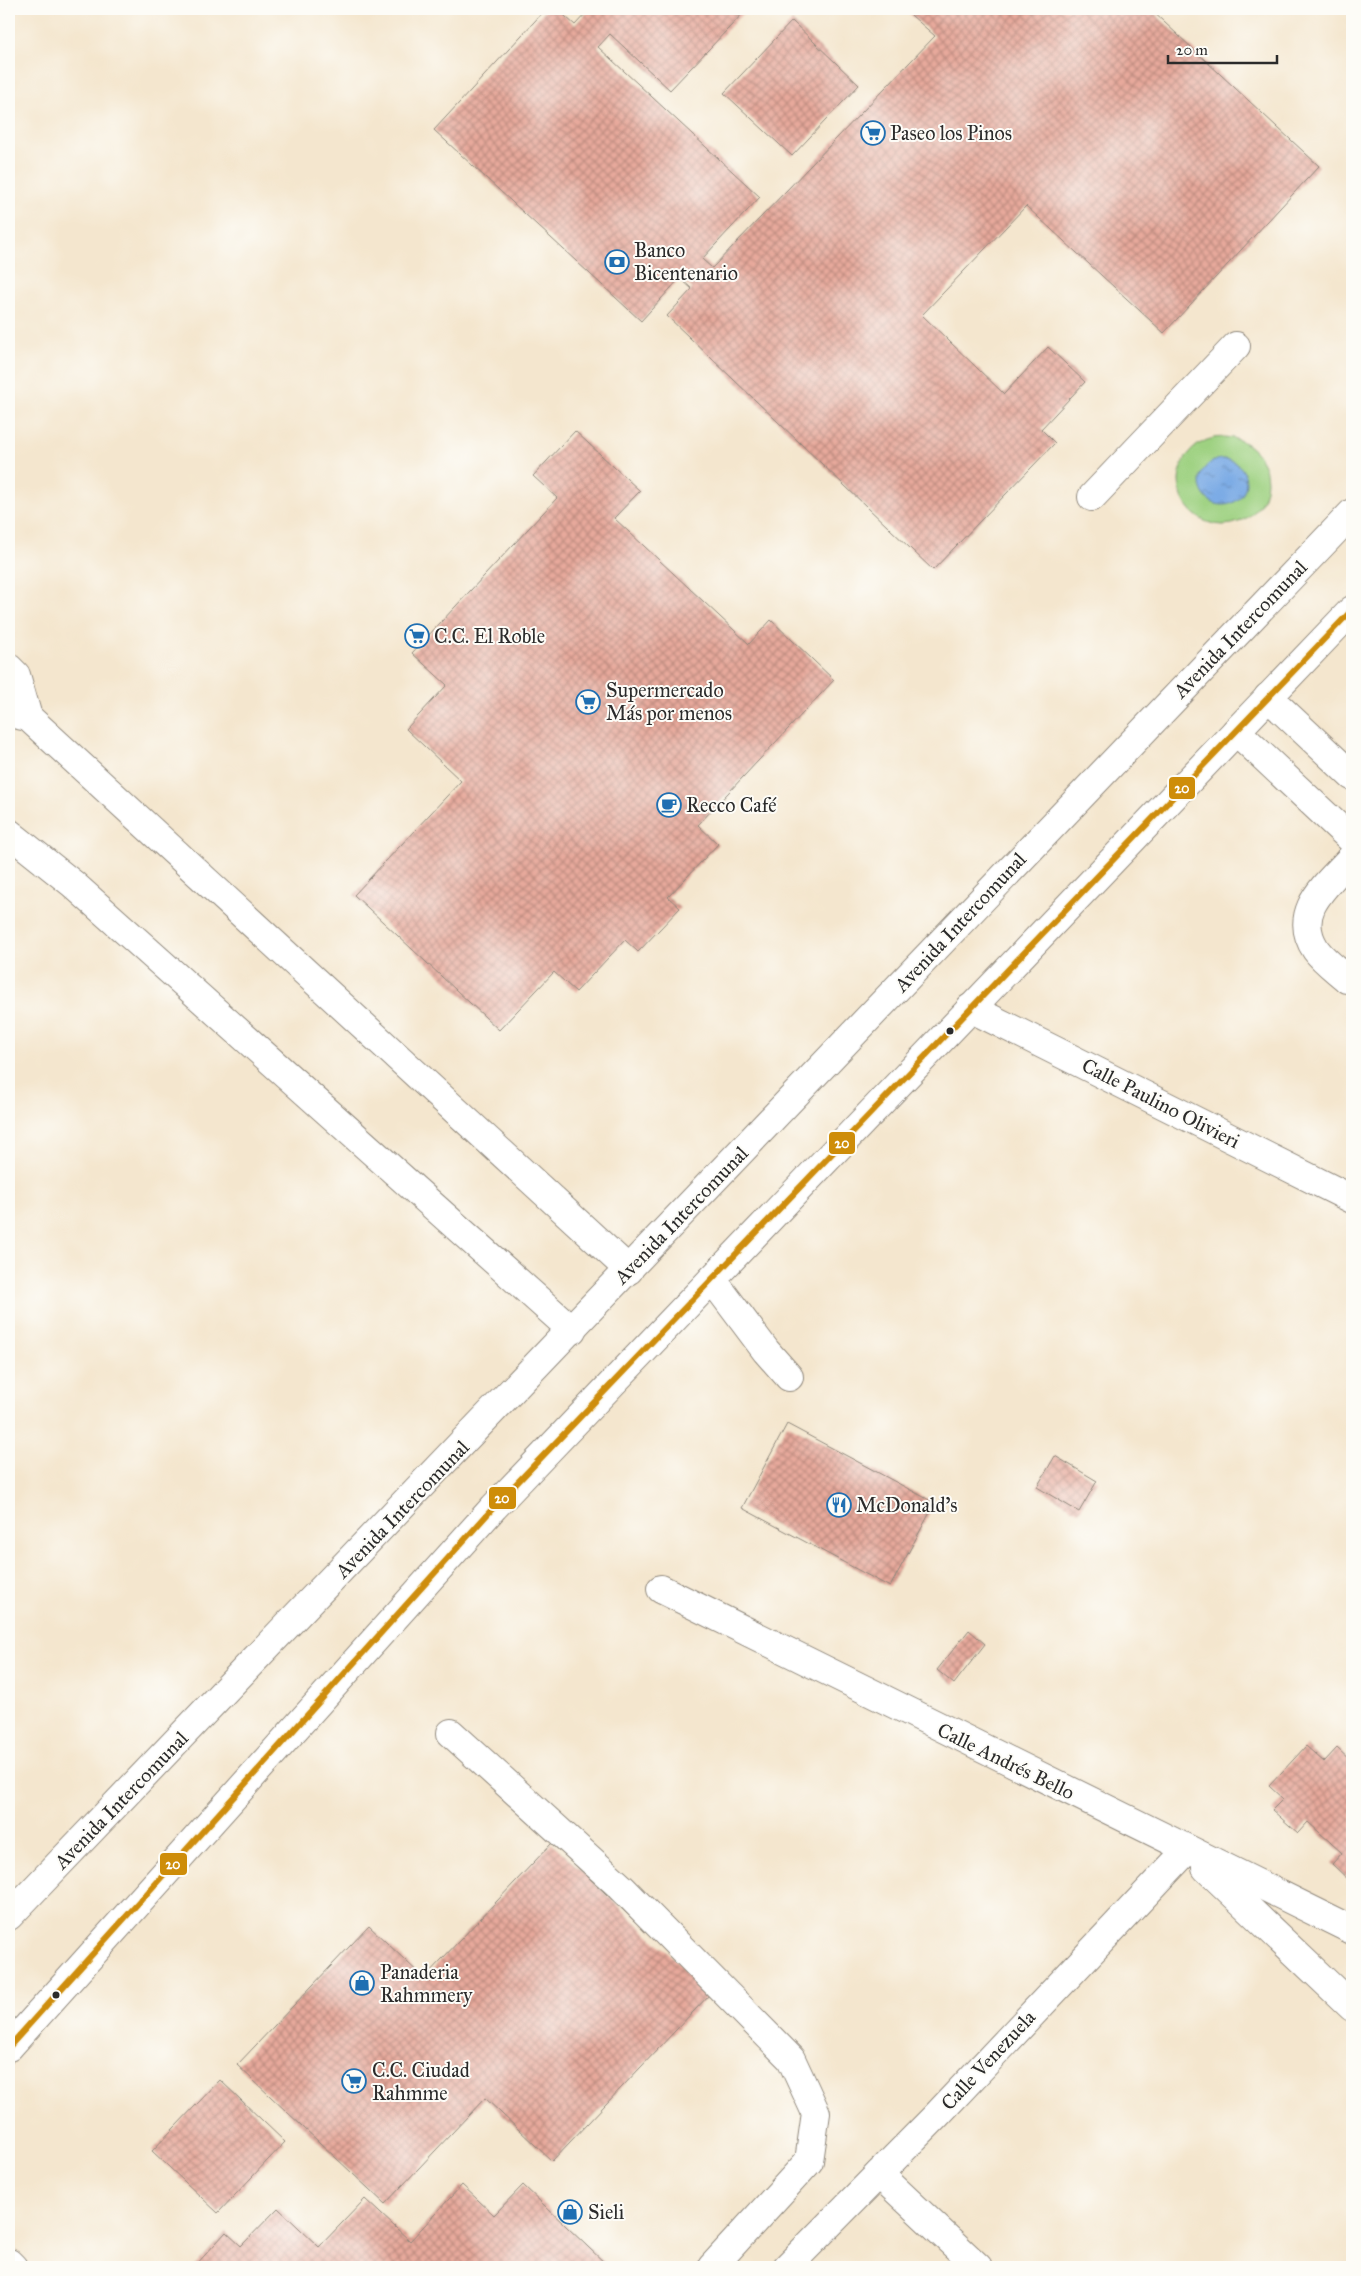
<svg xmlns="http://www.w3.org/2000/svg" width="1361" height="2276" font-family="'IM FELL Great Primer',serif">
  <defs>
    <pattern id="water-ripples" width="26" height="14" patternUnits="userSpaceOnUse" patternTransform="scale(1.25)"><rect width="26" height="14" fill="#7babe5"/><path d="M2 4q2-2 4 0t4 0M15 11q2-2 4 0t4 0" fill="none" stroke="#658bba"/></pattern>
    <pattern id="building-cross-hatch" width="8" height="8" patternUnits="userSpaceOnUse" patternTransform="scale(1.25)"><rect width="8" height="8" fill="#e7a99b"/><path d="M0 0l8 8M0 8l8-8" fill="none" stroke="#bb8a7f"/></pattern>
  </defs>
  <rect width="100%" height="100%" fill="#fdfcf7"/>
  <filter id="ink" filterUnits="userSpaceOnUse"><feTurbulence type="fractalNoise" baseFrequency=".02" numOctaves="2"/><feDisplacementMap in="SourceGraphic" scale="10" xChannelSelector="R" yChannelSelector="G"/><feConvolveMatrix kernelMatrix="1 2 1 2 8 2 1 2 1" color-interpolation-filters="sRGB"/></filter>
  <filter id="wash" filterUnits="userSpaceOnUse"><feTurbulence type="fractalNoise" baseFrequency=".0096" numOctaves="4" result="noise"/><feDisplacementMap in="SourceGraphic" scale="20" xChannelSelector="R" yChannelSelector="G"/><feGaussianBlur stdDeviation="1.12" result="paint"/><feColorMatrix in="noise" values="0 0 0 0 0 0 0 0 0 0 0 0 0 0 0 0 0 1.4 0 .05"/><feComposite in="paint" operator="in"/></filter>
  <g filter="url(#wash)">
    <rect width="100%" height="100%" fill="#f4e6ce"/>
    <circle fill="#9ed181" stroke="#647e56" cx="1223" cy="481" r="44"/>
    <circle fill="url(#water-ripples)" stroke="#536b88" cx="1223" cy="482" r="23"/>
    <g id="blocks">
      <g fill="url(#building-cross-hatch)">
        <path d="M546,9H557L575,25L587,12L583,9H747L670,90L610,34L598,47L760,197L702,259L712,268L935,36L904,9H1150L1319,166L1164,333L1026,206L922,315L1004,394L1048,347L1085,382L1041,429L1055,443L933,570L667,316L692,289L680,278L641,321L434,130Z"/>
        <path d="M792,21L859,85L792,156L724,93Z"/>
        <path d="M575,431L640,491L614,518L749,644L771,620L834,680L698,825L718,844L668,897L680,908L638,952L625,940L576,992L554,972L499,1030L354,895L461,781L406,729L447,685L412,653L557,498L533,476Z"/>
        <path d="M787,1424L935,1503L890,1587L742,1508Z"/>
        <path d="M1055,1456L1097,1481L1079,1512L1037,1487Z"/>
        <path d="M969,1630L985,1644L954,1684L937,1670Z"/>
        <path d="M1306,1746L1324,1762L1337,1748L1352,1762V1883L1332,1864L1342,1853L1308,1822L1298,1833L1272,1810L1283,1799L1269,1786Z"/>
        <path d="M552,1843L711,1993L552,2161L485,2098L385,2204L237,2065L369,1926L424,1978Z"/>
        <path d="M220,2080L285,2142L218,2213L152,2151Z"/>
        <path d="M462,2185L494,2215L523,2185L609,2267H194L226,2232L241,2246L278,2208L319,2247L365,2199L410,2241Z"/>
      </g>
    </g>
  </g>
  <g filter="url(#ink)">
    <use href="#blocks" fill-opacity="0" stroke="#90887c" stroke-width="1"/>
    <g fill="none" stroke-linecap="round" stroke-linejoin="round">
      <g stroke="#90887c" stroke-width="30">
        <g id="minor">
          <path d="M1092,497L1236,346"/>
          <path d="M9,668L16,675L28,717"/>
          <path d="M1268,697L1352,776"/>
          <path d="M9,713L28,717L629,1270"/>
          <path d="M1236,731L1352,840"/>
          <path d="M9,833L73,884L572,1330"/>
          <path d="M1347,979C1337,970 1324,961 1316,950C1290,911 1328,884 1352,857"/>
          <path d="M970,1008L1352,1199"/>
          <path d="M712,1279L766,1351L789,1377"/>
          <path d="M661,1589L1352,1930"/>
          <path d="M451,1733L622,1888L791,2059L816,2113L809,2161L712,2267"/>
          <path d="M1206,1868L1352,2007"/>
          <path d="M879,2174L978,2267"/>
          <path d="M9,2263L13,2267"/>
          <path d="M787,2267L936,2116L1187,1850"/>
        </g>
      </g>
      <g stroke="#90887c" stroke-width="30">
        <g id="major">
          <path d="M9,1916C458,1450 903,980 1352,513"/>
          <path d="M9,2047L494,1507L1352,610"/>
        </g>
      </g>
      <use href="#minor" stroke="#fff" stroke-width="28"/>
      <use href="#major" stroke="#fff" stroke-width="28"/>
      <g stroke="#fdfcf7" stroke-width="10">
        <path id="bus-1" d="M9,2047L494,1507L1352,610"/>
      </g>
      <use href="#bus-1" stroke="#ce8d09" stroke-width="6"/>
    </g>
  </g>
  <defs>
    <g id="supermarket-ring" transform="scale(1.25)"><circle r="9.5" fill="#fdfcf7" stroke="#1f6fb2" stroke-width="1.5"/><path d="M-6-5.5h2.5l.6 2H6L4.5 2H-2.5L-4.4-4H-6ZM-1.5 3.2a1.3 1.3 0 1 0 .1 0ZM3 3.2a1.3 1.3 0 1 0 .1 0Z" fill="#1f6fb2"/></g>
    <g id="bank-ring" transform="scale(1.25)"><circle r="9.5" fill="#fdfcf7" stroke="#1f6fb2" stroke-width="1.5"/><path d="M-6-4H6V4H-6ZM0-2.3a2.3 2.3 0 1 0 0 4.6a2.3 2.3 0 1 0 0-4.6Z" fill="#1f6fb2"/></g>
    <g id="cafe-ring" transform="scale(1.25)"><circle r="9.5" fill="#fdfcf7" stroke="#1f6fb2" stroke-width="1.5"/><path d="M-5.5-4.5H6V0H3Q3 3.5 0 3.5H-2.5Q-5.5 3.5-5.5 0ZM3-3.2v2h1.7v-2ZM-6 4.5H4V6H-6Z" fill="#1f6fb2"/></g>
    <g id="restaurant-ring" transform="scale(1.25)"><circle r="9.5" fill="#fdfcf7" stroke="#1f6fb2" stroke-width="1.5"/><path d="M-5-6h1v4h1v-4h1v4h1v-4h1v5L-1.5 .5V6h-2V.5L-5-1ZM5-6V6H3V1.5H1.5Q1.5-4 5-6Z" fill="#1f6fb2"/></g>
    <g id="shop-ring" transform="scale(1.25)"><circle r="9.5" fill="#fdfcf7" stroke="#1f6fb2" stroke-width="1.5"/><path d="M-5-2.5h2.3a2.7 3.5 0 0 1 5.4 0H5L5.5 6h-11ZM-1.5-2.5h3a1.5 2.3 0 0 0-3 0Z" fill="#1f6fb2"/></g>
  </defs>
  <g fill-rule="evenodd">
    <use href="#supermarket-ring" x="873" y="133"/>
    <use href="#bank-ring" x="617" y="262"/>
    <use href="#supermarket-ring" x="417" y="636"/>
    <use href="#supermarket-ring" x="588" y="702"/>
    <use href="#cafe-ring" x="669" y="805"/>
    <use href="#restaurant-ring" x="839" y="1505"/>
    <use href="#shop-ring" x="362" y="1983"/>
    <use href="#supermarket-ring" x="354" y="2081"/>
    <use href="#shop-ring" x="570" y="2212"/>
  </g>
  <g fill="#2b2b2b" stroke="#fdfcf7" stroke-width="2">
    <circle cx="950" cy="1031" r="4.5"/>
    <circle cx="56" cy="1995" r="4.5"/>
  </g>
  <g text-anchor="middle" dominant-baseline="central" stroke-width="4" stroke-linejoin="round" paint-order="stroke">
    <g font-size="20" fill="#2b2b2b" stroke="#fdfcf7" text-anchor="start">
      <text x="890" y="133">Paseo los Pinos</text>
      <text x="634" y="250">Banco<tspan x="634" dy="23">Bicentenario</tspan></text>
      <text x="434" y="636">C.C. El Roble</text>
      <text x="606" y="690">Supermercado<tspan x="606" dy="23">Más por menos</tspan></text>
      <text x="686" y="805">Recco Café</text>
      <text x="856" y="1505">McDonald's</text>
      <text x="380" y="1972">Panaderia<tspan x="380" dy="23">Rahmmery</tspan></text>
      <text x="372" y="2070">C.C. Ciudad<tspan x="372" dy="23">Rahmme</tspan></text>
      <text x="588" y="2212">Sieli</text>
    </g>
    <g font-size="20" fill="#2b2b2b" stroke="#fdfcf7">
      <text transform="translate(1240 629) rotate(-46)">Avenida Intercomunal</text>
      <text transform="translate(960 922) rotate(-47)">Avenida Intercomunal</text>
      <text transform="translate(1161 1103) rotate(27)">Calle Paulino Olivieri</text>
      <text transform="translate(681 1215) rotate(-46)">Avenida Intercomunal</text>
      <text transform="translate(402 1509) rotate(-46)">Avenida Intercomunal</text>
      <text transform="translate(1006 1761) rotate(26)">Calle Andrés Bello</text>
      <text transform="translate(121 1800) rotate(-46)">Avenida Intercomunal</text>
      <text transform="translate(988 2060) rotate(-47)">Calle Venezuela</text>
    </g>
  </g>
  <g stroke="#fdfcf7" stroke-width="2">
    <rect x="1168" y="776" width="28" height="24" rx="5" fill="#ce8d09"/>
    <rect x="828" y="1131" width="28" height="24" rx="5" fill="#ce8d09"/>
    <rect x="488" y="1486" width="29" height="24" rx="5" fill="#ce8d09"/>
    <rect x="159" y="1852" width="29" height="24" rx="5" fill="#ce8d09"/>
  </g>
  <g font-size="14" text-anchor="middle" font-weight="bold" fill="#fff">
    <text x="1182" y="793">20</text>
    <text x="842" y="1148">20</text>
    <text x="502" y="1503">20</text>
    <text x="173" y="1869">20</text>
  </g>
  <rect width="1361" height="2276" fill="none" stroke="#fdfcf7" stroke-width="30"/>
  <path d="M1168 55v8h109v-8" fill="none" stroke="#2b2b2b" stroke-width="2.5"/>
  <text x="1176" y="55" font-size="15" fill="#2b2b2b" stroke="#fdfcf7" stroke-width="4" paint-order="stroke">20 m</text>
</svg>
